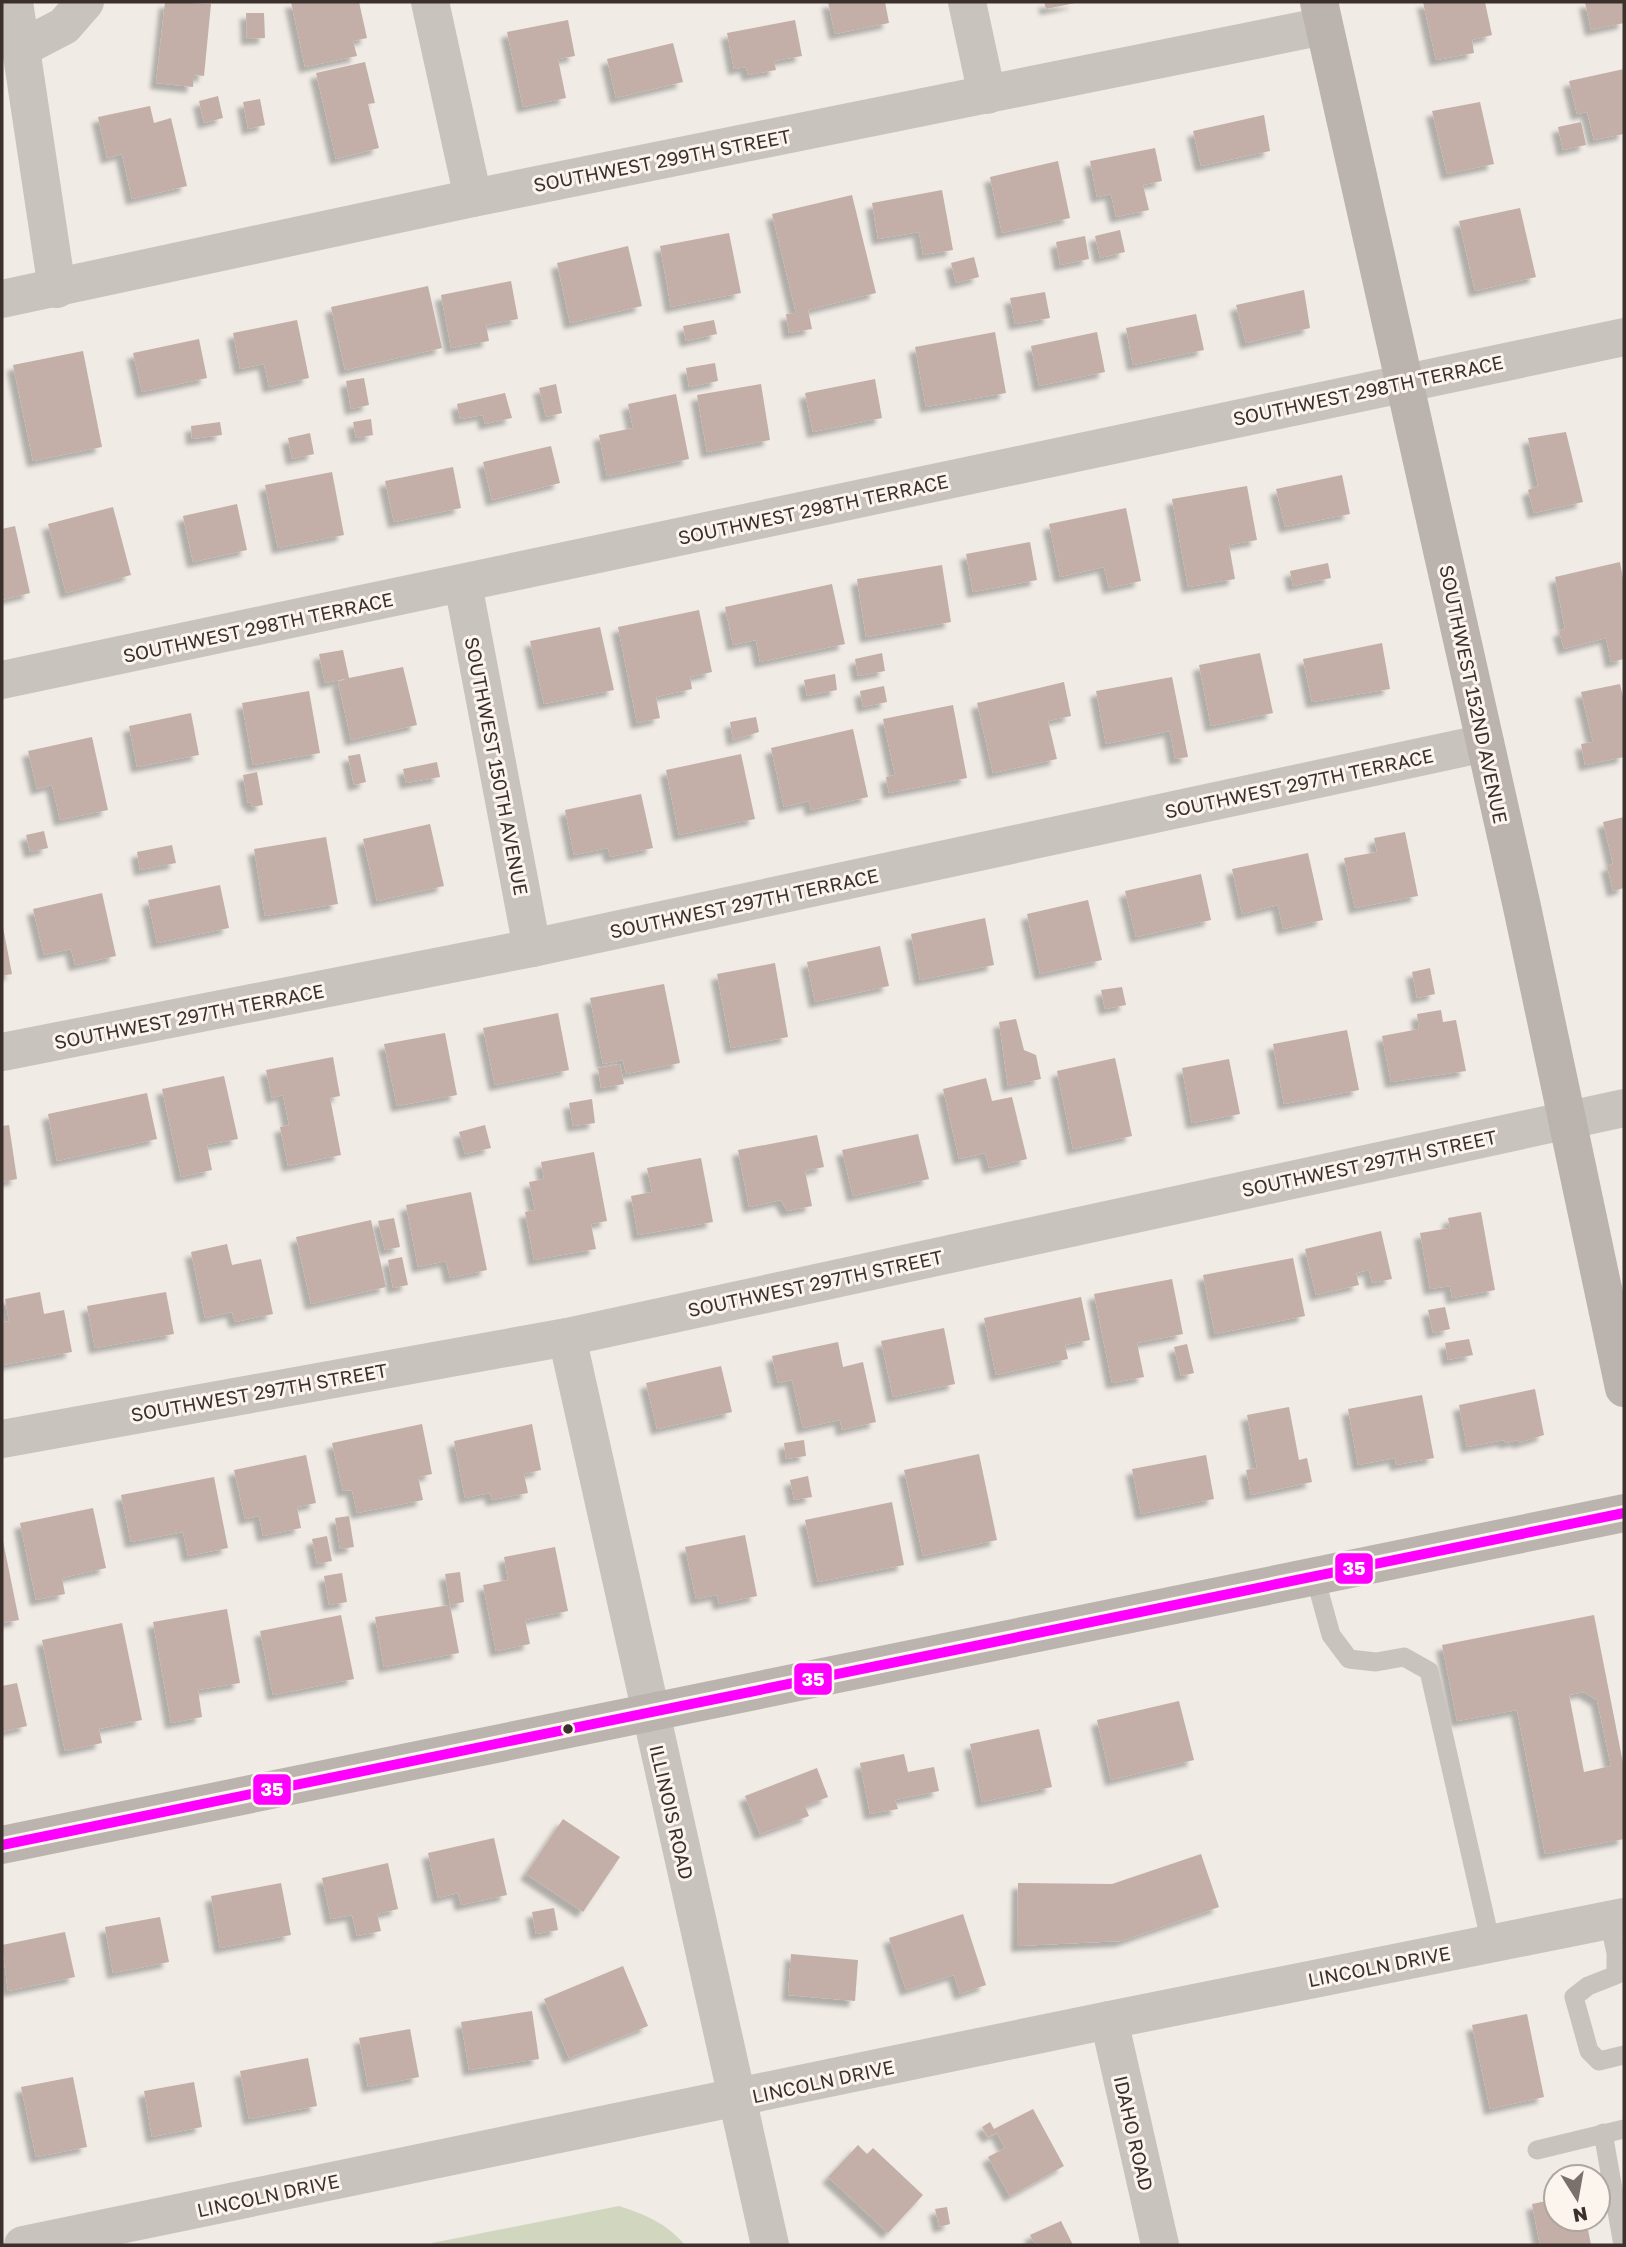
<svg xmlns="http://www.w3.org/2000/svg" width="1626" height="2247" font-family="'Golos Text',sans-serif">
  <defs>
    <filter id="shadow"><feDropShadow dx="-6" dy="6" stdDeviation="2" flood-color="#0004"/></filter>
  </defs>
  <rect width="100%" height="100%" fill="#f0ebe5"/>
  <path fill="#d1d6bf" d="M619,2206C646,2215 666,2223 685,2245H433L432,2243Z"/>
  <g fill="#c3afa7" fill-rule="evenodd" filter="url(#shadow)">
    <path d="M165,2L211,4L204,76L194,75L193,87L156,83Z"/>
    <path d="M291,2H359L367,38L353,41L357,56L305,67Z"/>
    <path d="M828,2H885L889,23L835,34Z"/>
    <path d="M1044,2H1075V3L1046,9Z"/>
    <path d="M1423,2H1485L1492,35L1472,40L1474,53L1436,60Z"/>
    <path d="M1585,2H1624V23L1591,30Z"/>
    <path d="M246,13H264L265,38L247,39Z"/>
    <path d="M568,20L575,56L558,59L566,98L523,107L507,32Z"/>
    <path d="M795,20L802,56L774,61L776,70L748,75L746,67L734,69L727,33Z"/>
    <path d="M673,43L683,82L616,98L607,59Z"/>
    <path d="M365,62L375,103L368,104L379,148L336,159L316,73Z"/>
    <path d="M1624,69V134L1594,140L1587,112L1577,114L1569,81Z"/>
    <path d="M218,96L223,118L204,123L199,101Z"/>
    <path d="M260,99L265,125L248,129L243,102Z"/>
    <path d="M1480,102L1494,164L1447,174L1432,111Z"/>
    <path d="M150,106L154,123L171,118L187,186L132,199L122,154L107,158L98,117Z"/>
    <path d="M1264,115L1270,151L1201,166L1193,131Z"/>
    <path d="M1581,122L1586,145L1563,150L1558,127Z"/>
    <path d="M1155,148L1162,181L1143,185L1149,210L1116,217L1111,194L1097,197L1090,161Z"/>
    <path d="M1058,161L1070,218L1002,233L990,177Z"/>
    <path d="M942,190L953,250L923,255L919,232L878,239L872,203Z"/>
    <path d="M852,195L876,293L808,310L812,329L789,333L786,314L796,313L772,214Z"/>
    <path d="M1520,208L1536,277L1475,291L1459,221Z"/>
    <path d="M1120,230L1125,252L1100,258L1095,236Z"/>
    <path d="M729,233L741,293L671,307L660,246Z"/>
    <path d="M1085,236L1089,259L1060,265L1056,242Z"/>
    <path d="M628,246L642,306L570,323L557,263Z"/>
    <path d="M974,257L979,277L956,283L951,263Z"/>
    <path d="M511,281L518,319L486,325L489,341L451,348L441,295Z"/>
    <path d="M428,286L442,348L345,370L331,307Z"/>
    <path d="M1304,290L1310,328L1246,343L1236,305Z"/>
    <path d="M1045,292L1050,318L1015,324L1010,298Z"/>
    <path d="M1196,314L1204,350L1133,365L1126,328Z"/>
    <path d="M297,320L309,378L269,387L264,364L240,369L233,333Z"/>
    <path d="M714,320L717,334L686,341L683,326Z"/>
    <path d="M995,332L1006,393L926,407L915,347Z"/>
    <path d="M1097,332L1105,372L1039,386L1031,346Z"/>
    <path d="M199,339L207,378L142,392L133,353Z"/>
    <path d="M83,351L102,447L33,461L13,365Z"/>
    <path d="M715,363L718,381L689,387L686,368Z"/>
    <path d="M364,378L369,405L351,409L346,381Z"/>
    <path d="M875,379L882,418L813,432L805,393Z"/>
    <path d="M556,384L562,413L546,417L539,388Z"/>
    <path d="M761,384L770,440L707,452L697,395Z"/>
    <path d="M505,393L512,418L485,424L483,415L460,419L457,404Z"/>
    <path d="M676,394L689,459L607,476L599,435L633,428L628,404Z"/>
    <path d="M371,419L373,435L356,438L353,422Z"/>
    <path d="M220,422L222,435L192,439L191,426Z"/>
    <path d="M1566,432L1583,502L1534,513L1528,490L1538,486L1528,438Z"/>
    <path d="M310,433L314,454L292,459L288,438Z"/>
    <path d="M551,446L560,483L492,500L483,462Z"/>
    <path d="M453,467L461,508L394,522L385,481Z"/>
    <path d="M332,472L344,535L278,548L265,485Z"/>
    <path d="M1342,475L1350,514L1285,527L1276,489Z"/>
    <path d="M1247,486L1257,540L1229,545L1235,579L1188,587L1172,499Z"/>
    <path d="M237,504L247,550L193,562L183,516Z"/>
    <path d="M113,507L131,575L66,593L48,524Z"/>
    <path d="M1126,508L1141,581L1109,588L1104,567L1060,577L1049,524Z"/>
    <path d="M15,526L30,593L2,600V529Z"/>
    <path d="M1030,542L1037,580L973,592L966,554Z"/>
    <path d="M1620,562L1624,584V659L1611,662L1606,638L1564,649L1559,631L1565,629L1555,577Z"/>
    <path d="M1328,563L1331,578L1293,586L1290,571Z"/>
    <path d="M942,565L951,622L866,637L857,579Z"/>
    <path d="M832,584L845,644L760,662L756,640L733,645L725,607Z"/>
    <path d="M699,610L712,672L690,677L692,689L656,697L660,718L637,723L618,627Z"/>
    <path d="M600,627L614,690L544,704L530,641Z"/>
    <path d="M1382,643L1390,689L1312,702L1303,659Z"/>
    <path d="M343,650L349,678L403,667L417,725L351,740L338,682L345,679L325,683L319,654Z"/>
    <path d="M882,653L885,671L858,676L855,659Z"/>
    <path d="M1260,653L1273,713L1211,726L1199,665Z"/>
    <path d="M835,674L837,690L807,696L804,680Z"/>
    <path d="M1172,677L1188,757L1175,759L1170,731L1106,744L1096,691Z"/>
    <path d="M1064,682L1071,716L1048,721L1057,759L993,773L977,703Z"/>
    <path d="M1620,684L1624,701V757L1585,765L1581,744L1593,742L1581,692Z"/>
    <path d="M884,686L887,702L863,707L860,691Z"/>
    <path d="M309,691L320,753L253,765L242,703Z"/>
    <path d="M953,705L967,778L889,793L886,777L895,775L883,719Z"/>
    <path d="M191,713L199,755L137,767L129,726Z"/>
    <path d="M756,717L759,732L733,740L730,722Z"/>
    <path d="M853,729L868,797L811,810L809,801L784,807L771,748Z"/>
    <path d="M92,737L108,810L60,820L52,785L37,789L28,751Z"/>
    <path d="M360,754L366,782L354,785L348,756Z"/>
    <path d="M741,754L755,819L679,835L666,770Z"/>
    <path d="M437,762L440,777L406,783L403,769Z"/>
    <path d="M257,772L263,805L252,807L251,802L248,803L243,775Z"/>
    <path d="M641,794L653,848L610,857L608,848L574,855L565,810Z"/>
    <path d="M1624,817V888L1613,891L1607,866L1613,864L1603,822Z"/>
    <path d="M430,824L444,886L377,901L363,839Z"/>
    <path d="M44,831L48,848L30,852L26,835Z"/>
    <path d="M1405,832L1418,896L1355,908L1344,858L1377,852L1374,838Z"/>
    <path d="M326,837L338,904L265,916L254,849Z"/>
    <path d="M172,845L176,863L140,870L137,852Z"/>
    <path d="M1308,853L1323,920L1283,929L1278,905L1242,914L1232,869Z"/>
    <path d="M1201,874L1211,920L1136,937L1125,891Z"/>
    <path d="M220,885L229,928L157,943L148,900Z"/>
    <path d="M102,893L116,956L75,965L71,949L44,955L33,909Z"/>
    <path d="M1088,900L1102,960L1040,974L1027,914Z"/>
    <path d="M985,918L994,965L920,980L911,934Z"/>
    <path d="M2,922L12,974L2,976Z"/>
    <path d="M880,946L889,986L815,1002L807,962Z"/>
    <path d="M775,963L788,1037L731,1048L717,974Z"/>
    <path d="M1430,968L1435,994L1417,998L1412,972Z"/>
    <path d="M664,984L680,1063L626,1074L623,1060L603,1064L590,998Z"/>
    <path d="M1122,987L1126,1005L1105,1009L1101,990Z"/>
    <path d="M1441,1010L1443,1022L1456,1020L1466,1071L1391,1082L1382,1036L1419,1029L1417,1014Z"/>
    <path d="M558,1013L569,1070L495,1085L483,1028Z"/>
    <path d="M1016,1019L1024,1050L1036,1055L1041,1079L1008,1086L999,1022Z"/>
    <path d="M1347,1030L1359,1090L1284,1104L1273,1044Z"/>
    <path d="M445,1033L457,1095L397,1106L384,1044Z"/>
    <path d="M333,1057L340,1096L330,1098L341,1155L288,1166L280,1127L289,1125L283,1095L272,1098L266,1070Z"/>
    <path d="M1115,1058L1132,1136L1073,1149L1057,1071Z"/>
    <path d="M1229,1059L1240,1114L1192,1123L1182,1068Z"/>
    <path d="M620,1064L624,1084L601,1088L598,1068Z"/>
    <path d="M224,1076L238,1139L207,1145L212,1170L181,1177L162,1089Z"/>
    <path d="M986,1078L992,1101L1012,1097L1027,1159L989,1168L985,1153L959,1159L943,1089Z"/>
    <path d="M147,1093L157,1139L57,1161L48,1114Z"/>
    <path d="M592,1099L595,1123L573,1126L569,1103Z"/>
    <path d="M9,1125L17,1179L2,1182V1126Z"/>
    <path d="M485,1125L491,1148L465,1154L459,1132Z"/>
    <path d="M918,1134L929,1179L853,1196L842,1150Z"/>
    <path d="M817,1135L824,1167L805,1171L812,1206L787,1211L781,1200L749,1207L738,1150Z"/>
    <path d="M594,1152L607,1221L591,1224L596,1249L534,1260L525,1212L535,1210L529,1182L544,1179L541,1162Z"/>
    <path d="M701,1158L713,1222L638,1235L631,1196L652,1192L647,1168Z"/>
    <path d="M471,1192L487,1270L450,1278L446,1261L418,1267L406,1205Z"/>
    <path d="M1481,1212L1495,1290L1452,1298L1450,1286L1430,1289L1420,1233L1450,1228L1448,1218Z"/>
    <path d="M394,1218L400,1247L385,1250L378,1221Z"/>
    <path d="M371,1220L386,1287L311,1304L296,1237Z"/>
    <path d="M1381,1231L1392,1279L1372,1283L1369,1270L1356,1273L1359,1285L1316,1295L1305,1249Z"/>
    <path d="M227,1244L232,1265L261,1259L273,1314L235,1322L232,1312L205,1318L191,1252Z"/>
    <path d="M402,1257L408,1285L393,1288L388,1260Z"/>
    <path d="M1293,1258L1305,1316L1215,1334L1203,1275Z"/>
    <path d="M1172,1279L1183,1334L1137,1343L1144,1377L1112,1383L1094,1294Z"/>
    <path d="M40,1292L44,1314L64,1310L72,1352L2,1365V1323L9,1321L5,1299Z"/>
    <path d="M166,1292L174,1334L95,1348L87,1306Z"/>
    <path d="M1081,1297L1090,1340L1065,1345L1068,1359L996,1375L984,1318Z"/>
    <path d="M1445,1307L1450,1329L1433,1333L1428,1310Z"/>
    <path d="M944,1328L955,1384L893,1397L881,1341Z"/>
    <path d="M1469,1339L1473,1355L1448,1360L1445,1343Z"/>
    <path d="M838,1342L843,1367L863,1362L876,1422L842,1430L840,1420L803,1428L792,1380L778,1383L772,1356Z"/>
    <path d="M1187,1344L1194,1373L1181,1376L1174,1347Z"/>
    <path d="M721,1366L732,1412L657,1429L646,1383Z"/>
    <path d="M1535,1389L1544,1435L1518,1443V1440L1505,1443L1504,1440L1467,1447L1459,1405Z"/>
    <path d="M1422,1395L1434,1458L1396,1465L1395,1458L1358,1465L1348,1409Z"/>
    <path d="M1289,1407L1299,1460L1307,1458L1312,1482L1251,1495L1246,1470L1257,1468L1247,1415Z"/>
    <path d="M422,1424L432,1474L418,1477L423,1500L357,1513L352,1490L343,1491L332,1443Z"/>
    <path d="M532,1424L541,1470L524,1474L528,1493L492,1500L490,1493L465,1498L454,1441Z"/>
    <path d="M804,1440L806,1456L786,1459L784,1443Z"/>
    <path d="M979,1454L997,1540L923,1556L904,1470Z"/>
    <path d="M306,1455L316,1503L297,1507L301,1528L263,1536L259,1516L245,1519L234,1470Z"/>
    <path d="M1206,1455L1214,1499L1141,1514L1132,1469Z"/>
    <path d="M808,1476L812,1497L794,1500L790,1480Z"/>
    <path d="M214,1477L228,1548L188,1556L183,1532L131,1542L121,1495Z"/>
    <path d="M892,1502L904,1565L818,1582L805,1520Z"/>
    <path d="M93,1508L106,1568L62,1578L65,1594L36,1600L20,1523Z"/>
    <path d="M349,1516L354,1547L340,1549L335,1518Z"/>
    <path d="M745,1535L757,1596L719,1604L717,1595L696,1599L685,1547Z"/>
    <path d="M327,1536L332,1561L317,1564L312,1539Z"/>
    <path d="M3,1541L19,1620L2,1623V1542Z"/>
    <path d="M555,1547L568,1611L525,1620L530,1644L496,1651L483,1585L508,1580L504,1557Z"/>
    <path d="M460,1572L464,1602L450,1605L445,1574Z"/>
    <path d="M342,1573L347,1602L329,1605L324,1576Z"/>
    <path d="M450,1605L459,1653L384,1667L375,1617Z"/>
    <path d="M227,1609L240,1683L198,1690L202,1717L171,1723L153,1622Z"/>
    <path d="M341,1615L354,1679L273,1695L260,1631Z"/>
    <path d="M1594,1615L1624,1768V1839L1545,1854L1517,1710L1457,1721L1442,1645ZM1584,1692L1597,1700L1611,1766L1584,1772L1569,1695Z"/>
    <path d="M122,1623L142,1720L99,1729L102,1743L65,1751L42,1640Z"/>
    <path d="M17,1683L27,1726L2,1732V1686Z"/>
    <path d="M1179,1701L1194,1760L1111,1780L1097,1720Z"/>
    <path d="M1039,1729L1052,1787L982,1802L970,1744Z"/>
    <path d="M904,1754L908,1772L934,1767L939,1791L895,1800L898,1809L870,1814L860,1763Z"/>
    <path d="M817,1768L828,1797L805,1806L809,1816L760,1834L745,1796Z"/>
    <path d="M563,1819L620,1857L583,1912L526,1874Z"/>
    <path d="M494,1838L507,1895L461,1905L458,1893L438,1898L428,1853Z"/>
    <path d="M1201,1854L1219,1907L1121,1941L1017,1946L1018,1883L1112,1884Z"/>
    <path d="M388,1863L398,1909L377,1914L381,1931L357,1936L352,1915L331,1919L322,1878Z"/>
    <path d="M281,1883L291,1935L220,1948L211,1896Z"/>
    <path d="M554,1908L558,1930L536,1934L532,1912Z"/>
    <path d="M963,1914L986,1985L960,1994L954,1975L906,1990L889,1938Z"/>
    <path d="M160,1917L169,1962L113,1973L105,1927Z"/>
    <path d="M65,1932L75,1977L8,1991L2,1945Z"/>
    <path d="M791,1954L858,1960L855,2001L788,1995Z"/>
    <path d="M623,1966L648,2026L569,2058L544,1999Z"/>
    <path d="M532,2011L539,2059L469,2070L461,2022Z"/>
    <path d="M1527,2014L1544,2097L1490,2109L1472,2025Z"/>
    <path d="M410,2029L419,2077L368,2087L359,2038Z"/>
    <path d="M308,2058L317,2106L249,2119L240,2071Z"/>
    <path d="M73,2077L87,2147L36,2157L21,2087Z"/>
    <path d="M194,2082L202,2127L152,2137L144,2091Z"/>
    <path d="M1033,2109L1064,2166L1010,2196L988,2157L1005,2148L997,2133L988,2137L982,2127L990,2122L994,2129Z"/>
    <path d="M858,2145L867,2154L873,2148L923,2195L888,2233L828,2177Z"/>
    <path d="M1556,2199V2219H1586L1591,2245H1540L1532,2204Z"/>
    <path d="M947,2207L950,2224L939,2227L935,2209Z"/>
    <path d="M1061,2221L1073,2245H1035L1030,2235Z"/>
  </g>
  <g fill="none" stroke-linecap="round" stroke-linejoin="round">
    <g stroke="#c9c3be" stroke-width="19">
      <path d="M1315,1577L1331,1635L1349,1659L1376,1662L1404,1657L1429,1671L1491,1944"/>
      <path d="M1609,1920L1616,1953V1975L1588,1986L1574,1997L1589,2051L1599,2061L1624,2055"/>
      <path d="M1603,2133L1623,2245"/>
      <path d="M1537,2150L1624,2129"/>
    </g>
    <g stroke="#c9c3be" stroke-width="38">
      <path d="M14,2L57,289"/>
      <path d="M430,2L473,198"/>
      <path d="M967,2L987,95"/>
      <path d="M20,49L64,26L85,2"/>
      <path d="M2,299L473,198L1324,26"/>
      <path d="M463,584L532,948"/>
      <path d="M2,680L1624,337"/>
      <path d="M2,1052L532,948L1485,743"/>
      <path d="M567,1337L770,2245"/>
      <path d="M2,1439L567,1337L1624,1108"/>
      <path d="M1109,2020L1160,2245"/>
      <path d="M23,2245L1109,2020L1624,1917"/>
    </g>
    <g stroke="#bab3ae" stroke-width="38">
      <path d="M1319,2L1522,907L1624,1388"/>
      <path d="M2,1845L1624,1513"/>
    </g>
    <g stroke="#fbf5ee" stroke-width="16">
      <path id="bus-1" d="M2,1845L1624,1513"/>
    </g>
    <use href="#bus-1" stroke="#f0f" stroke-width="10"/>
  </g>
  <circle fill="#3b302b" stroke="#fbf5ee" stroke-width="2.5" cx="568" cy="1729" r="6"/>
  <g text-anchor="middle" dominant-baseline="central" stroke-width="6" stroke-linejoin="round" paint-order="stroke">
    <g font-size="19" fill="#3b302b" stroke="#fbf5ee">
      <text transform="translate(662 160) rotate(-11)">SOUTHWEST 299TH STREET</text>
      <text transform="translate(1368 390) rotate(-12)">SOUTHWEST 298TH TERRACE</text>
      <text transform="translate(813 509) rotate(-12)">SOUTHWEST 298TH TERRACE</text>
      <text transform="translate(258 627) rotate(-12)">SOUTHWEST 298TH TERRACE</text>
      <text transform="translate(1474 694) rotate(78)">SOUTHWEST 152ND AVENUE</text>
      <text transform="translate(497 766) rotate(79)">SOUTHWEST 150TH AVENUE</text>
      <text transform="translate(1299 783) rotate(-12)">SOUTHWEST 297TH TERRACE</text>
      <text transform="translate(744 903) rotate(-12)">SOUTHWEST 297TH TERRACE</text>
      <text transform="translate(189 1016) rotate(-11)">SOUTHWEST 297TH TERRACE</text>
      <text transform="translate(1369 1163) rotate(-12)">SOUTHWEST 297TH STREET</text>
      <text transform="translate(815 1283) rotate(-12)">SOUTHWEST 297TH STREET</text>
      <text transform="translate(259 1392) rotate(-10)">SOUTHWEST 297TH STREET</text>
      <text transform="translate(672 1812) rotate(77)">ILLINOIS ROAD</text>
      <text transform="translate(1379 1966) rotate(-11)">LINCOLN DRIVE</text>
      <text transform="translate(823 2081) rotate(-12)">LINCOLN DRIVE</text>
      <text transform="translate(1134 2133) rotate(77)">IDAHO ROAD</text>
      <text transform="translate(268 2195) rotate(-12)">LINCOLN DRIVE</text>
    </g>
  </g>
  <g stroke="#fbf5ee" stroke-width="2.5">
    <rect x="1334" y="1552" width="40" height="33" rx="7" fill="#f0f"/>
    <rect x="793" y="1662" width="40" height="34" rx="7" fill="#f0f"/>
    <rect x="252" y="1773" width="40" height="33" rx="7" fill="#f0f"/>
  </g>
  <g font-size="19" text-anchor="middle" font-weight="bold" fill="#fff">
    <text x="1354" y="1575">35</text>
    <text x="813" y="1686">35</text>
    <text x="272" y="1796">35</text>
  </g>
  <rect width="1626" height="2247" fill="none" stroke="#3b302b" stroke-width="7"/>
  <g transform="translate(1577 2198) rotate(169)"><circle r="33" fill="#fbf5ee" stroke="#aea6a0" stroke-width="2"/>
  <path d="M0-5L12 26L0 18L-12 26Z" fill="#7a716c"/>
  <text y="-10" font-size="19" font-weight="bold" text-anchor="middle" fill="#3b302b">N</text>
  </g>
</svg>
